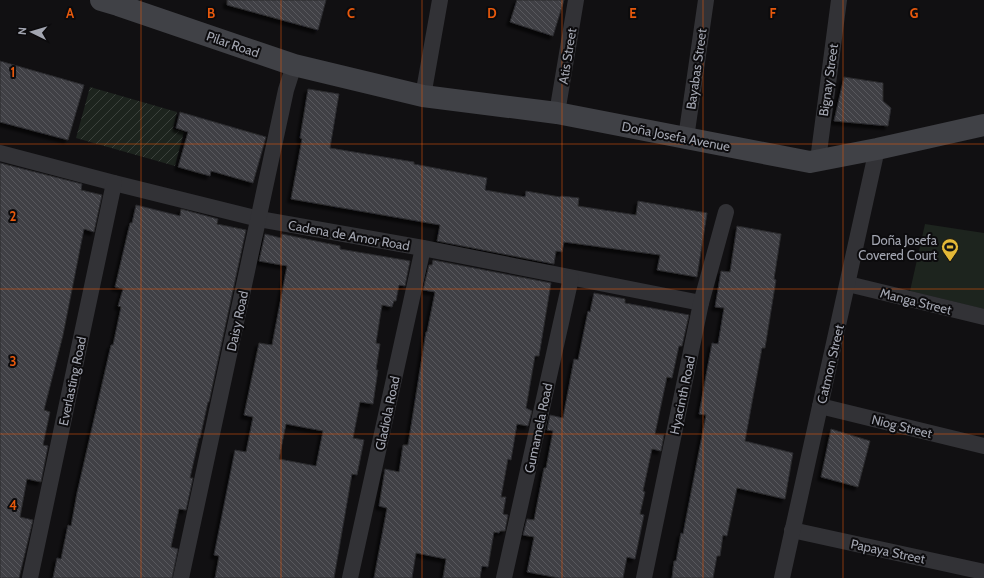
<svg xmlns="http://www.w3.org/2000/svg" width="984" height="578" font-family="Cabin,sans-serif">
  <defs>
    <pattern id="garden-furrows" width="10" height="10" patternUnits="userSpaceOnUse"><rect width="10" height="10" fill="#1d241e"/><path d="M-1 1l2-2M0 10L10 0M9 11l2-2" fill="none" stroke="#3b413c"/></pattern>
    <pattern id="building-back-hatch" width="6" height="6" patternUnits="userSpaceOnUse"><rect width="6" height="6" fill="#404045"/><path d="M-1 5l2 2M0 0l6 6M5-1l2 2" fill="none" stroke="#58595d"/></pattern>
    <filter id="shadow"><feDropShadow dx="-3.5" dy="3.5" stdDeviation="1" flood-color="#0009"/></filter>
  </defs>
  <rect width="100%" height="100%" fill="#111012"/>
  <path fill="url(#garden-furrows)" d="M90,87L177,112L173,129L184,132L175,166L76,138Z"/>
  <path fill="#1d241e" d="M925,224L984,233V309L910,291Z"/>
  <g fill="url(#building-back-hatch)" stroke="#2b2b2e" fill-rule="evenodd" filter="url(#shadow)">
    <path d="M227,0H326L318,30L227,5Z"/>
    <path d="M517,0H564L553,36L510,22Z"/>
    <path d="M0,61L84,85L68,140L0,122Z"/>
    <path d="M844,77L883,83V101L891,108L888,126L834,121Z"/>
    <path d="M308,89L339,94L330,148L414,162V164L487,178L485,190L525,197L526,191L560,197L561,196L579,198L578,206L636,215L638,201L707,213L697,277L657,270L660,255L564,242L562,252L556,251L554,264L437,241L440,225L291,199L302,139L300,138Z"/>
    <path d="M180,112L266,137L253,183L211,171L210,176L178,167L188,132L176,128Z"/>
    <path d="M0,163L82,184L81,190L102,195L94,232L84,229L63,335L44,410L50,412L43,445L48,446L41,482L27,479L20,517L33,520L19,578H0Z"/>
    <path d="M136,205L180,216L181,209L218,219L217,224L246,230L209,402H208L200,438H199L190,478H193L186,510L179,509L171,547L178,549L172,578H53L57,558L61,559L68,525L71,526L77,493L111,345H113L121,307L118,306L123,289L115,287L130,223H132Z"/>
    <path d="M737,226L781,234L774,279L776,280L765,348H762L745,441L793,453L785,499L737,488L727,536L723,535L720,556H717L713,578H672L674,561H676L681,533L683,534L706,415L699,414L712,343L718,344L724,308L715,307L721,271L730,272Z"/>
    <path d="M265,234L281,238L282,234L340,246V249L410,261L405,286L399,285L396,301H394L392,307L382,305L376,343L380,344L376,370H378L373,404L360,402L353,438L364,440L357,475L352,474L334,578H215L219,556L214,555L235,450L246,452L253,417L244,415L259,343L272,345L287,266L259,261ZM286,424L323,431L316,466L279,459Z"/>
    <path d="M433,260L551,283L539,356H535L526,408L532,411L528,426L517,424L511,460L508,459L501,497H506L503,514L508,515L505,531H500L499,533L494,532L488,567L482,566L480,578H443L446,559L416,553L412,578H374L387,508L379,506L385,469L399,472L403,445H408L426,332H427L435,292L423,290L429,265H432Z"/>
    <path d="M594,293L625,299V303L689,315L682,346H679L672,378L667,377L655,434L664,435L661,451L652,449L643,491L645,492L640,514L644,515L635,559L627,557L623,578H559L527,572L534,537L523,535L527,519L534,520L544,468H546L553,431L547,430L550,415L563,418L574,359L578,360L588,311L590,312Z"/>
    <path d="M831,429L870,441L858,487L821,477Z"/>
  </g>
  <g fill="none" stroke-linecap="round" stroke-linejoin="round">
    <g stroke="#323236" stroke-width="16">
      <path d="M423,96L440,0"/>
      <path d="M557,113L576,0"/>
      <path d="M686,138L706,0"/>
      <path d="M0,153L114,183L259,219L423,248L701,303"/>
      <path d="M818,160L839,0"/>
      <path d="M848,284L984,317"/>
      <path d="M820,406L984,446"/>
      <path d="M792,530L984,572"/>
      <path d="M30,578L114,183"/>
      <path d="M181,578L286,90L294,65"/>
      <path d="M350,578L423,248"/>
      <path d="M504,578L571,278"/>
      <path d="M644,578L701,303L726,212"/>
      <path d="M782,578L877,149"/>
    </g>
    <path stroke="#404146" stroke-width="22" d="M101,0L118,5L294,65L423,96L557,113L810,162L877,149L984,125"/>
  </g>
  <path fill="none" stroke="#e8590c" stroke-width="1" stroke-opacity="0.55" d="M141,0V578M281,0V578M422,0V578M562,0V578M703,0V578M843,0V578M0,144H984M0,289H984M0,434H984"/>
  <defs>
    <g id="stadium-pin" transform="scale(0.9)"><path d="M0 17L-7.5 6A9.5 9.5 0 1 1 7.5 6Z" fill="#e3b837" stroke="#0c0b0d"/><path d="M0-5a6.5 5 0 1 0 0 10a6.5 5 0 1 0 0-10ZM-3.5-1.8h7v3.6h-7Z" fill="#111"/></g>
  </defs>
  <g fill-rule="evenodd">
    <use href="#stadium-pin" x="950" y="247"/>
  </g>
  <g text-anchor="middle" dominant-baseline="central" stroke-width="4" stroke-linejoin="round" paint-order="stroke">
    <g font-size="13" fill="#a3a6b1" stroke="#0c0b0d">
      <text transform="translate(233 44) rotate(19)">Pilar Road</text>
      <text transform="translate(567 56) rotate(-81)">Atis Street</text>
      <text transform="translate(696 69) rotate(-82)">Bayabas Street</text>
      <text transform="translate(828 80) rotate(-82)">Bignay Street</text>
      <text transform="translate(676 136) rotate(11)">Doña Josefa Avenue</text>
      <text transform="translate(349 235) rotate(10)">Cadena de Amor Road</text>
      <text transform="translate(916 301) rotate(14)">Manga Street</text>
      <text transform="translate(237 321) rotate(-78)">Daisy Road</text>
      <text transform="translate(830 364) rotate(-77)">Catmon Street</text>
      <text transform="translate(72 381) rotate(-78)">Everlasting Road</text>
      <text transform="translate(682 395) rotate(-78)">Hyacinth Road</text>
      <text transform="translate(387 413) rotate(-78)">Gladiola Road</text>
      <text transform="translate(902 426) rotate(14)">Niog Street</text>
      <text transform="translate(538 428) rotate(-78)">Gumamela Road</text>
      <text transform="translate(888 551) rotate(12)">Papaya Street</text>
    </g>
    <g font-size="13" fill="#a3a6b1" stroke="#0c0b0d" text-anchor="end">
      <text x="937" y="240">Doña Josefa<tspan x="937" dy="15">Covered Court</tspan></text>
    </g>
  </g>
  <g font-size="13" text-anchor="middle" font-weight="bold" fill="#e8590c" stroke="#0c0b0d" stroke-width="4" stroke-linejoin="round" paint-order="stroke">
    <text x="70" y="18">A</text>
    <text x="211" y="18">B</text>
    <text x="351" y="18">C</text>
    <text x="492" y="18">D</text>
    <text x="633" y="18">E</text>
    <text x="773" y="18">F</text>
    <text x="914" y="18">G</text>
    <text x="13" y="77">1</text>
    <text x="13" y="221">2</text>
    <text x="13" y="366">3</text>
    <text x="13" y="510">4</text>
  </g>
  <g transform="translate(32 32) rotate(275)" stroke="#0c0b0d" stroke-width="3" paint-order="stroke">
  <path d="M0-3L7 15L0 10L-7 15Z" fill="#a3a6b1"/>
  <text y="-6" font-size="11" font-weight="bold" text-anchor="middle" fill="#a3a6b1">N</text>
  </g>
</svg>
